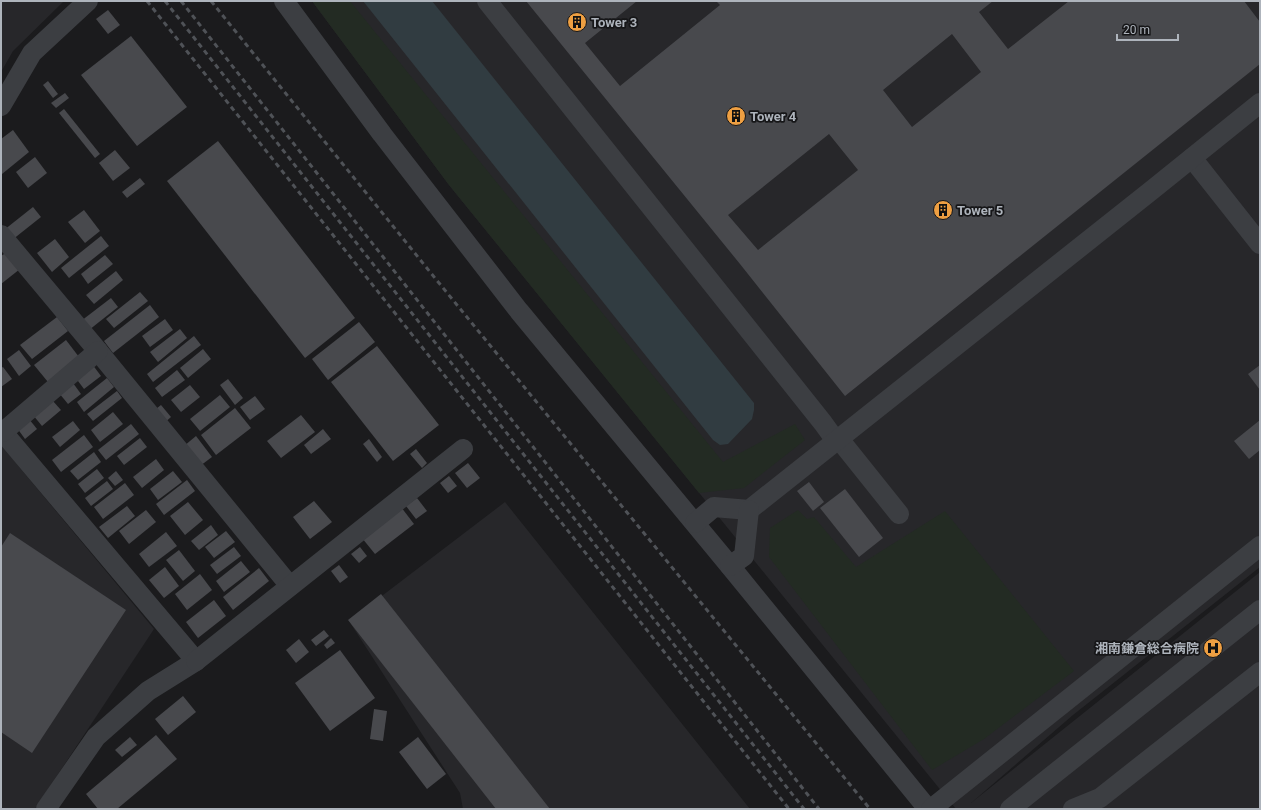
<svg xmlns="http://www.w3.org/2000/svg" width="1261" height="810" font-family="Roboto,'Noto Sans JP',sans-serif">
  <rect width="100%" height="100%" fill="#1b1b1d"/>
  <g fill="#27272a">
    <path d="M1,1H64L13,51L1,72Z"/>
    <path d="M312,1H1260V567L1073,715L971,803L1260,572V809H956L449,185Z"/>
    <path d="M1,445L154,629L35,809H1Z"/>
    <path d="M505,502L750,809H463L460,793L349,621Z"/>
  </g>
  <g fill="#232b23">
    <path d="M312,1H350L723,462L795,424L805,440L744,488L699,493L449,185Z"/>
    <path d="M798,510L807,519L814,517L856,567L945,511L1074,671L984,739L932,770L769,557L770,528Z"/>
  </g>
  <path fill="#313c41" d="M363,1H432L754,403V410L752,419L728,444L720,445L713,440Z"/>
  <g fill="#48494d" fill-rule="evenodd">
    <path d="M526,1H637L585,43L620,86L720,5L716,1H993L979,12L1008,49L1069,1H1244L1260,22V64L845,396L740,264ZM952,34L981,72L912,127L883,90ZM829,134L858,170L758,250L728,215Z"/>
    <path d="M108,10L120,25L108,34L96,19Z"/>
    <path d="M131,36L187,107L137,146L81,75Z"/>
    <path d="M48,81L58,94L53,98L43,85Z"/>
    <path d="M65,93L69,98L56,108L51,103Z"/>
    <path d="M64,109L100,154L95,158L59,113Z"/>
    <path d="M13,130L29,152L2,174L1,172V139Z"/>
    <path d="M218,141L355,318L305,358L167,181Z"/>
    <path d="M115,150L130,168L113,181L99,163Z"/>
    <path d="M35,157L47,173L28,188L16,172Z"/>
    <path d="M140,178L145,184L127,198L122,192Z"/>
    <path d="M33,207L41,217L12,240L4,230Z"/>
    <path d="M84,210L100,231L85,243L68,222Z"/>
    <path d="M101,236L109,246L69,278L61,268Z"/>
    <path d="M55,239L69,257L52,272L37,253Z"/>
    <path d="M7,252L20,269L1,284V256Z"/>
    <path d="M105,255L113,264L88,284L81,274Z"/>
    <path d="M116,271L123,280L94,304L86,295Z"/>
    <path d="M140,292L148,301L114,328L106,319Z"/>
    <path d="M111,298L118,307L89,330L81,321Z"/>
    <path d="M150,305L159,317L113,353L104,341Z"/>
    <path d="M57,317L68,331L32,359L20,345Z"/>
    <path d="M165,319L173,330L150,347L142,336Z"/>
    <path d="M359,322L375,342L328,380L312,359Z"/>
    <path d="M180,329L187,338L158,362L150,352Z"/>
    <path d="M194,336L201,345L153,382L147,374Z"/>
    <path d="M66,340L79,357L48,382L34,365Z"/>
    <path d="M377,346L439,425L393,461L331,382Z"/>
    <path d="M203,349L211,359L188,378L180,368Z"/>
    <path d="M19,350L31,366L19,376L7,359Z"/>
    <path d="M92,364L101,376L84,389L75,377Z"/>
    <path d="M1260,365V390L1248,374Z"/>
    <path d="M3,367L12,379L1,387V368Z"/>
    <path d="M177,370L185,380L162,397L155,388Z"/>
    <path d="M107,378L114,387L84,412L77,402Z"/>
    <path d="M228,379L243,398L235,405L220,385Z"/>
    <path d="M73,383L81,394L68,404L59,393Z"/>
    <path d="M190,385L200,397L181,412L171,400Z"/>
    <path d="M117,391L122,398L93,421L87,414Z"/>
    <path d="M220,395L230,407L200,431L190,419Z"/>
    <path d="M255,396L265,409L250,420L240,407Z"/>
    <path d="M52,400L61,410L42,426L33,415Z"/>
    <path d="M161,405L171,417L162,425L152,412Z"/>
    <path d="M235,408L251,428L216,455L201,435Z"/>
    <path d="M113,412L123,424L100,442L91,430Z"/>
    <path d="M301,415L315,432L281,458L267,441Z"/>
    <path d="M29,419L37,429L25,439L17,428Z"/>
    <path d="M1260,420V450L1249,459L1234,441Z"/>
    <path d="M73,421L80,430L60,447L52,437Z"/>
    <path d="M131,424L139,434L106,460L98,450Z"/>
    <path d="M323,429L331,439L311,454L304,445Z"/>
    <path d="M84,435L93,447L61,472L52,460Z"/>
    <path d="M196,436L212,457L200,466L184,446Z"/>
    <path d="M140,438L147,447L124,465L117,456Z"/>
    <path d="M369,439L382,457L377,462L363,444Z"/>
    <path d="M416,449L427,463L422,468L410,454Z"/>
    <path d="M94,452L101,462L78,480L70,471Z"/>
    <path d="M156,459L164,470L142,488L133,477Z"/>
    <path d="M468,463L480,478L467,488L455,473Z"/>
    <path d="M97,469L104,478L85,493L78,484Z"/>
    <path d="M116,471L123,480L115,486L108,478Z"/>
    <path d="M173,471L182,482L158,500L150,489Z"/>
    <path d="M449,476L457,486L448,493L440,483Z"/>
    <path d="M187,480L195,491L164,515L156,504Z"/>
    <path d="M107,481L113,489L91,506L85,498Z"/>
    <path d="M809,482L824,502L813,511L797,491Z"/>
    <path d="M125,483L134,495L103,519L94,507Z"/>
    <path d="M845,489L883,538L859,557L820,508Z"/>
    <path d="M417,498L427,511L416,519L406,506Z"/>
    <path d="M314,501L332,522L310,539L293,517Z"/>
    <path d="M188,502L203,520L185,535L170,516Z"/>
    <path d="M127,506L135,516L108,538L99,527Z"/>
    <path d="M401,507L414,524L375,554L362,538Z"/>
    <path d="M146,510L156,522L129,544L119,531Z"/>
    <path d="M211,525L218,535L199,550L191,541Z"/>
    <path d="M226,531L235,542L214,558L205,547Z"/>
    <path d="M166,532L177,546L149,567L139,554Z"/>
    <path d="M10,533L126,610L32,753L1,732V547Z"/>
    <path d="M234,547L241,556L217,574L210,565Z"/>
    <path d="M360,547L367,556L359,563L351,554Z"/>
    <path d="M179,550L195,571L183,581L166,560Z"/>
    <path d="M241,561L250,572L224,592L216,581Z"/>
    <path d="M339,565L348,577L340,583L331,571Z"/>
    <path d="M165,567L179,586L164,598L149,580Z"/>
    <path d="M259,568L269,581L233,610L223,597Z"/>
    <path d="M200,574L212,590L187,610L175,594Z"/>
    <path d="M381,594L550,809H496L348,620Z"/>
    <path d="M214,600L226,616L198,638L186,622Z"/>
    <path d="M324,630L329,636L316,646L311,640Z"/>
    <path d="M331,638L335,643L327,649L324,645Z"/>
    <path d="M299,639L309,652L296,663L286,650Z"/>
    <path d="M340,650L375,698L330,731L295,683Z"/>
    <path d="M183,696L196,712L168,735L155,719Z"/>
    <path d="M374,709L387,711L383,741L370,739Z"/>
    <path d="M156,735L177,759L117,809H98L86,794Z"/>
    <path d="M130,737L137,745L122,757L115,750Z"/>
    <path d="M418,737L446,774L427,789L399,752Z"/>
  </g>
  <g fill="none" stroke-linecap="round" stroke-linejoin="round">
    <g stroke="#3c3e42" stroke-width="20">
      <path d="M284,1L382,134L519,311L730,566L928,809"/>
      <path d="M487,1L823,423L836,441"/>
      <path d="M1,106L32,53L88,1"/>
      <path d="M1192,158L1260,244"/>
      <path d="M1,235L98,351L290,586"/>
      <path d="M1,430L196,661L148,691L96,737L46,809"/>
      <path d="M3,432L98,351"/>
      <path d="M839,439L899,514"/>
      <path d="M695,523L714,507L749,510L1152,190L1260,103"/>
      <path d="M730,566L744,556L749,510"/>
      <path d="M196,661L463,449"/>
      <path d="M931,809L1260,546"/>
      <path d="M1010,809L1260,610"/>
      <path d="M1073,809L1100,798L1260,672"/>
    </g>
    <g stroke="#4f5257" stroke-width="3" stroke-dasharray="5 4" stroke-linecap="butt">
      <path d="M147,1L789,809"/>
      <path d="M165,1L804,809"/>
      <path d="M181,1L819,809"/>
      <path d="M211,1L439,283L870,809"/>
    </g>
  </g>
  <defs>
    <g id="building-disc" transform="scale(1)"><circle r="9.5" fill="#ee9f42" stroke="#161618"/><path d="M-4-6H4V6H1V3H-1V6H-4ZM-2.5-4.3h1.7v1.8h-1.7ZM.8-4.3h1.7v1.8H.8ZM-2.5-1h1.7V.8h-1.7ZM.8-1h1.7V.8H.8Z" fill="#111"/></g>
    <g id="hospital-disc" transform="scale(1)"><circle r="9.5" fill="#ee9f42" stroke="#161618"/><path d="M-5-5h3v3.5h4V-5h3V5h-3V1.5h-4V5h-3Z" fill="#111"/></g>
  </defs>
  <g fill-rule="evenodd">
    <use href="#building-disc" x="577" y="22"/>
    <use href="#building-disc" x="736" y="116"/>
    <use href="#building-disc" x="943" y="210"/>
    <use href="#hospital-disc" x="1213" y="648"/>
  </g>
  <g text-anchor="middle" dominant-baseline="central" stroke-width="3.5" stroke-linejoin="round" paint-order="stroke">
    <g font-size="13" font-weight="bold" fill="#aeb4bc" stroke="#161618" text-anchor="start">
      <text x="591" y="22">Tower 3</text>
      <text x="750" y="116">Tower 4</text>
      <text x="957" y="210">Tower 5</text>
      <text x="1199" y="648" text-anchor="end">湘南鎌倉総合病院</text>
    </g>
  </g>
  <rect width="1261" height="810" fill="none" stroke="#aeb4bc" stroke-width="4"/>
  <path d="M1117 34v6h61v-6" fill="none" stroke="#aeb4bc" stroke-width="2"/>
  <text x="1123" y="34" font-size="12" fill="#aeb4bc" stroke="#161618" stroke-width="3" paint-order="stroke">20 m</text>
</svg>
